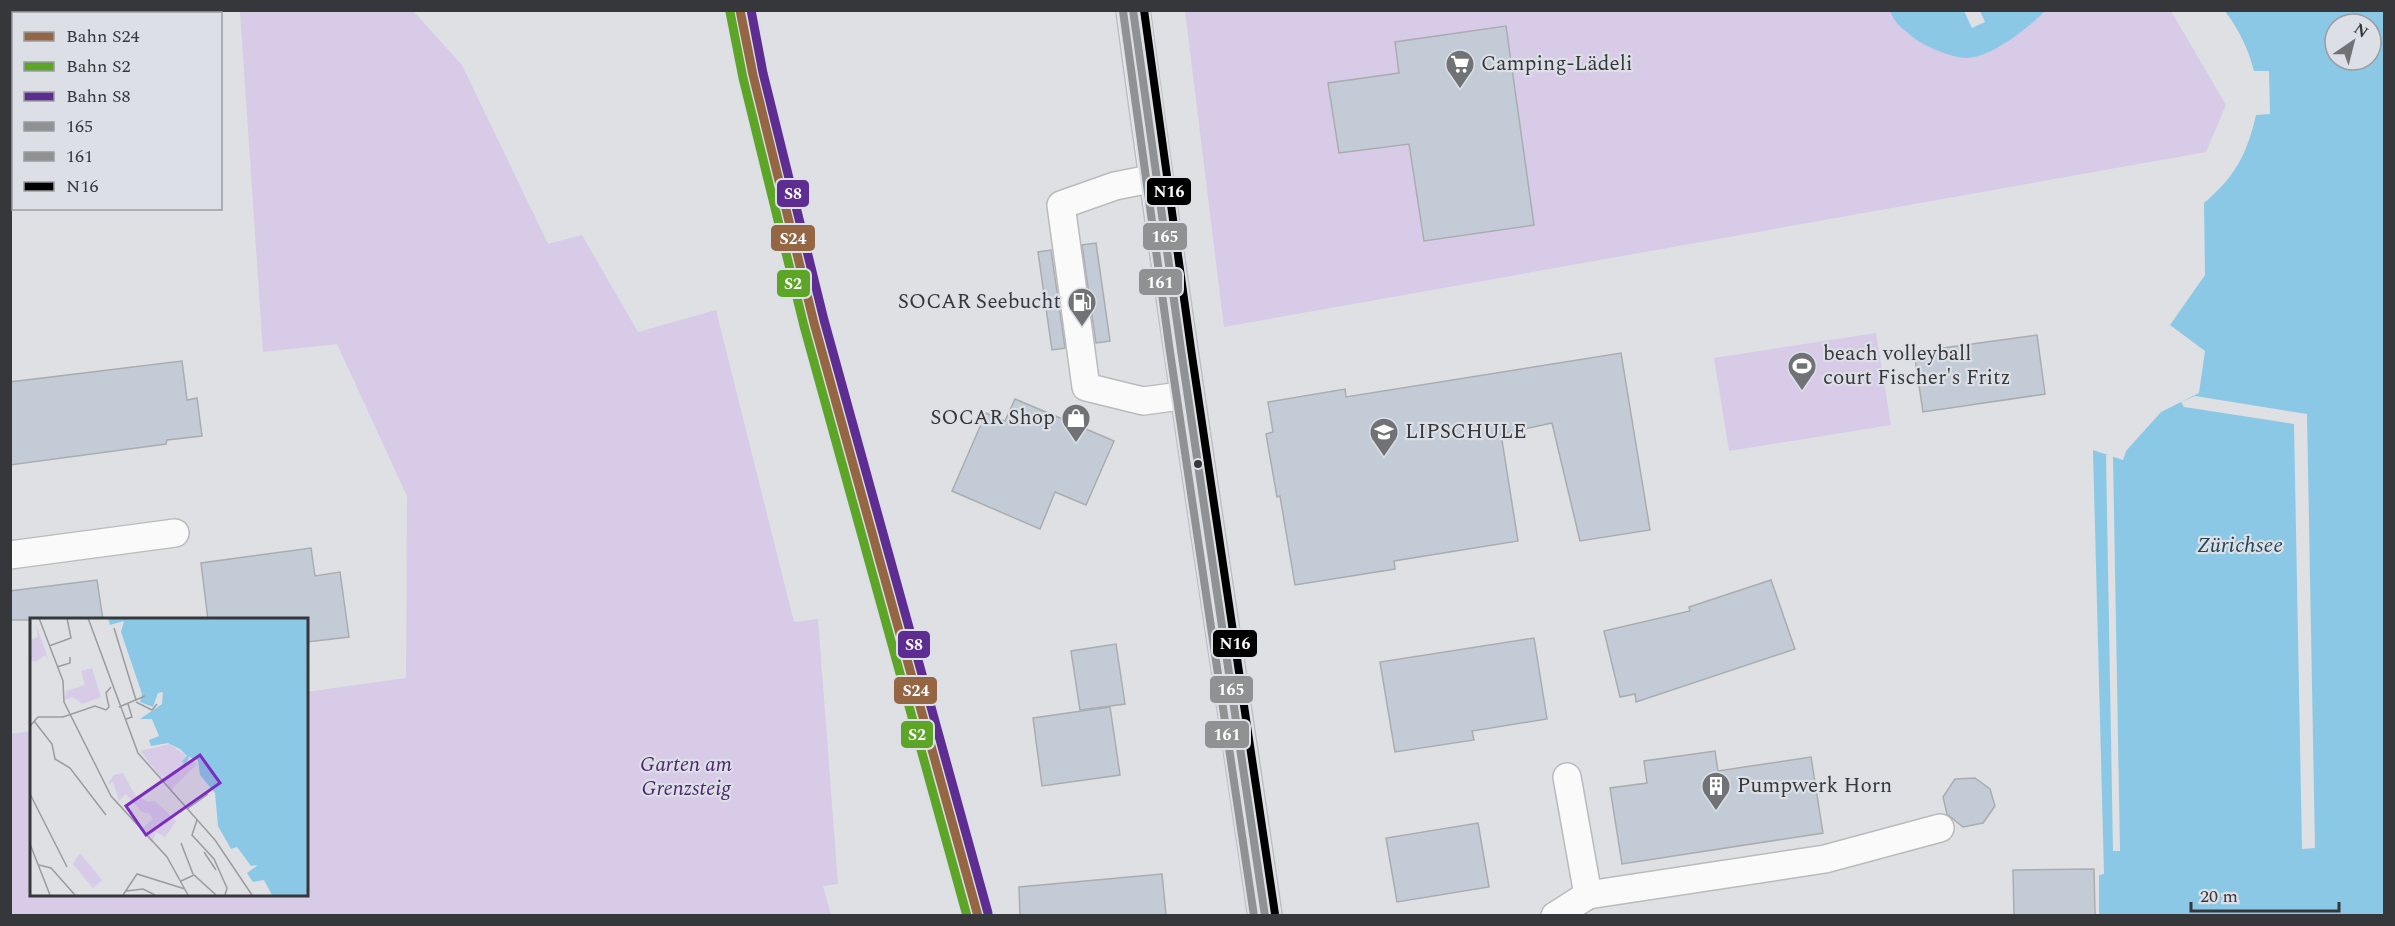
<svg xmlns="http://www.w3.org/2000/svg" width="2395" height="926" font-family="Spectral,serif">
  <rect width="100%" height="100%" fill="#dee0e3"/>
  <g fill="#d7cbe8">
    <path d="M240,11H413L462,65L548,244L582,235L638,332L716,310L794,622L818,619L838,884L823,886L831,915H11V734L31,731L32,894H306V692L406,678L407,496L337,344L263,352Z"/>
    <path d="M1185,11H2171L2226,105L2206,152L1224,327Z"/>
    <path d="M1876,333L1891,425L1729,451L1714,358Z"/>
  </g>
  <g fill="#8bc8e6" fill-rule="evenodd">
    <path d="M1890,11H2045C2028,28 1991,58 1966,58C1952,58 1924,46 1914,38C1903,29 1895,24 1890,11Z"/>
    <path d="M2225,11H2384V915H2099V875L2104,874L2093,450L2123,460L2126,451L2161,412L2199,393L2205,351L2170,325L2205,275L2204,203C2235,177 2247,154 2256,115L2270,114L2269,71H2254C2248,48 2239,30 2225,11ZM2335,24H2371V60H2335Z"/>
  </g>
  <g fill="#dee0e3">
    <path d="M1964,11H1980L1985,22L1972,28Z"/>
    <path d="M2195,396L2307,414L2315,848L2302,849L2294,424L2184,407L2181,402Z"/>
    <path d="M2106,455H2113L2120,851H2113Z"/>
  </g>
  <g fill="#c3ccd6" stroke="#aaacaf" stroke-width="1.5">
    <path d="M1506,26L1534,225L1424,241L1409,144L1339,153L1328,83L1399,73L1395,42Z"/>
    <path d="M1096,243L1110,341L1096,343L1082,245Z"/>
    <path d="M1051,250L1065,348L1052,350L1038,252Z"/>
    <path d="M2037,335L2045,394L1923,412L1914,352Z"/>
    <path d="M1621,353L1650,530L1580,541L1552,423L1501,434L1518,541L1394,561L1395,569L1295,585L1280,496L1277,497L1266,434L1273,432L1268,402L1345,389L1346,397Z"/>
    <path d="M182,361L187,400L197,398L202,436L167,440L166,444L10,465V382Z"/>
    <path d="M1015,399L1114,441L1086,505L1055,492L1040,529L952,491L986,413L1005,421Z"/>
    <path d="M311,548L315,576L340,572L349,637L307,642L306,620H208L201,563Z"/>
    <path d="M97,580L103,620H10V591Z"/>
    <path d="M1771,580L1795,649L1636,702L1635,694L1620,697L1604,631L1690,611L1689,607Z"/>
    <path d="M1534,638L1547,719L1472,731L1474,740L1395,752L1380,662Z"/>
    <path d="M1116,644L1125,704L1080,710L1071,651Z"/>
    <path d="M1110,707L1120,775L1042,786L1033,718Z"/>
    <path d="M1715,751L1718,771L1811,757L1823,833L1622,864L1610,788L1647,783L1644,761Z"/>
    <path d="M1975,778L1990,789L1995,806L1983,823L1963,827L1947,814L1943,797L1955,779Z"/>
    <path d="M1478,823L1489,887L1397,902L1386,838Z"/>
    <path d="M2094,869L2095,915H2014L2013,870Z"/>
    <path d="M1162,874L1166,915H1020L1019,887Z"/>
  </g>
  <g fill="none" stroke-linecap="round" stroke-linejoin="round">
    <g stroke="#b9bbbd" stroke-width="30">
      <g id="lane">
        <path d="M1155,178L1115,186L1061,205L1086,387L1143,401L1188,395"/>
        <path d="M10,555L175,533"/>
        <path d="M1588,895L1825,859L1940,828"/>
        <path d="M1555,916L1588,895L1567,777"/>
      </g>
    </g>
    <g stroke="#bcbdc3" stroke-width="36">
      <path id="primary" d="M1133,10C1173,313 1221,614 1265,916"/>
    </g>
    <use href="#lane" stroke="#fafafb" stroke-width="27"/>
    <use href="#primary" stroke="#f4f4f7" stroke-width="33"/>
    <g stroke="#dcdfe5" stroke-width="12">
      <path id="bus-1" d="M1133,10L1181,350L1265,916"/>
    </g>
    <g stroke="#dcdfe5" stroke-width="12">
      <path id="bus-2" d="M1123,11L1170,352L1254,916"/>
    </g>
    <g stroke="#dcdfe5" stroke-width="12">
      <path id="bus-3" d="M1144,10L1191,349L1275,914"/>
    </g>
    <use href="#bus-1" stroke="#909193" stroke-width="8"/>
    <use href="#bus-2" stroke="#909193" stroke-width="8"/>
    <use href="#bus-3" stroke="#000" stroke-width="8"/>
    <g stroke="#dcdfe5" stroke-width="14">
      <path id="rail-1" d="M740,10L753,75L814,323L978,916"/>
    </g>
    <g stroke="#dcdfe5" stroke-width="14">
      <path id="rail-2" d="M730,12L743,78L804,326L967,916"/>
    </g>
    <g stroke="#dcdfe5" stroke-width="14">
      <path id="rail-3" d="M751,10L763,73L824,320L988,913"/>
    </g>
    <use href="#rail-1" stroke="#946644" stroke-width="9"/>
    <use href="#rail-2" stroke="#5da526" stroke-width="9"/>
    <use href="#rail-3" stroke="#5e2d91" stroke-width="9"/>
  </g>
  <defs>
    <g id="supermarket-pin" transform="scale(1.5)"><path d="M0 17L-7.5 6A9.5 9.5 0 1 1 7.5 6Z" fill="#717275" stroke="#dcdfe5"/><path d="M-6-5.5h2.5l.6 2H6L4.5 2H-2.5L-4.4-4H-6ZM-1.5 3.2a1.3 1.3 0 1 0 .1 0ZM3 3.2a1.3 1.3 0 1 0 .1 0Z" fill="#fff"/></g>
    <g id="fuel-pin" transform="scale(1.5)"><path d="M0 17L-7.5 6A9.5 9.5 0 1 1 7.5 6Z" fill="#717275" stroke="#dcdfe5"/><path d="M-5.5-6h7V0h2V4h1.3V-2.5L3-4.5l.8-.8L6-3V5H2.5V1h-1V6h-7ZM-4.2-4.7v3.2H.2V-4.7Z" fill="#fff"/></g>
    <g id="stadium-pin" transform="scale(1.5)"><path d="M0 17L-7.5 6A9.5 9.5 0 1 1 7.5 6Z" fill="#717275" stroke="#dcdfe5"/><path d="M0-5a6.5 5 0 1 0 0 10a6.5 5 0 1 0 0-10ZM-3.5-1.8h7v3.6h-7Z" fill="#fff"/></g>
    <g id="shop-pin" transform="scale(1.5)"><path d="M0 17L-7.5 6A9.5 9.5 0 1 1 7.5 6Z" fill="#717275" stroke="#dcdfe5"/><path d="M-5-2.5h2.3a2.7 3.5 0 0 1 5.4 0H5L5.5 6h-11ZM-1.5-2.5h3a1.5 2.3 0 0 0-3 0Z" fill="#fff"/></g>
    <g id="school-pin" transform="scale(1.5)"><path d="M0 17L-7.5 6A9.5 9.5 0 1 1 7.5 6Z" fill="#717275" stroke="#dcdfe5"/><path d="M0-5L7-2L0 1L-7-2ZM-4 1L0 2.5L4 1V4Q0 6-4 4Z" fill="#fff"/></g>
    <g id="building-pin" transform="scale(1.5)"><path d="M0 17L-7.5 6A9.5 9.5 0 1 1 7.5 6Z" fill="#717275" stroke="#dcdfe5"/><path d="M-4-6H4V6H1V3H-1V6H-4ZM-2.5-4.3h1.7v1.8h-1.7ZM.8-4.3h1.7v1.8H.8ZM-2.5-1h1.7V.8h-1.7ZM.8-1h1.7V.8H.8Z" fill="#fff"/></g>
  </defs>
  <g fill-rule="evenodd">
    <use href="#supermarket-pin" x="1460" y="64"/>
    <use href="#fuel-pin" x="1082" y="302"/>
    <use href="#stadium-pin" x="1802" y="366"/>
    <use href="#shop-pin" x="1076" y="418"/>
    <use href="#school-pin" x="1384" y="432"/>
    <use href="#building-pin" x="1716" y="786"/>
  </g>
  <circle fill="#36373a" stroke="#dcdfe5" stroke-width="2" cx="1198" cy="464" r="5"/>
  <g text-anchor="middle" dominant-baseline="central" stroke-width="4.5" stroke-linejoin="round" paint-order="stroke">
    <g font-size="21" fill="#36373a" stroke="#dcdfe5" text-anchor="start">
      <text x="1481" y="64">Camping-Lädeli</text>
      <text x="1061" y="302" text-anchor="end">SOCAR Seebucht</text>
      <text x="1823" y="354">beach volleyball<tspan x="1823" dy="24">court Fischer's Fritz</tspan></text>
      <text x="1055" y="418" text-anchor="end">SOCAR Shop</text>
      <text x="1405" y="432">LIPSCHULE</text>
      <text x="1737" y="786">Pumpwerk Horn</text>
    </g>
    <g font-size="21" font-style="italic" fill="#4e2372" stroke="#dcdfe5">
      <text x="686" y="765">Garten am<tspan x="686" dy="24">Grenzsteig</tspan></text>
    </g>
    <g font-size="22" font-style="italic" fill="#214759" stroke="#dcdfe5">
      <text x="2240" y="545">Zürichsee</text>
    </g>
  </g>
  <g transform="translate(30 618)">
    <rect width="278" height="278" fill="#dee0e3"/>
    <path d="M6,7L18,40L15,37L6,44L0,42V22L8,19ZM62,50L71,79L53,86L42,79L35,82L36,73L55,67L51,53ZM140,126L167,146L141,172L110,133ZM93,155L105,177L118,184L125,183L146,203L135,219L126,214L122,225L111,212L123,201L119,195L112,194L96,176L89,183L83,164L77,167L84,157ZM50,235L72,262L63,270L43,246Z" fill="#d7cbe8"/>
    <path d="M78,0H277V277H242L234,262L223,264L217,255L228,247L221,248L207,229L201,231L188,208L185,175L170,157L168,142L159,139L155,148L152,143L157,138L150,131L138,125L121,128L119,122L129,118L122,101H110L132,86L133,74L128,75L123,89L110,84L112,76L91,14L94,3L80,7Z" fill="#8bc8e6"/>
    <path fill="none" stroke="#8bc8e6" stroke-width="3" d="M223,0L278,143M263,0L278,54"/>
    <path fill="none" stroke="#9b9c9f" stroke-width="1.5" d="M9,0L33,63L34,84L81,178L137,239L158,277M58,0L108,135L185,222L222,277M84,10L106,82M19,28L41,20L37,0M27,49L40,45V39M106,84L122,92L127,86M89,89L115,78M96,101L102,99L98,86M4,103L22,126L25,141L40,150L76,197M0,108L8,99H33L65,88L76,92L79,89L76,75L81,69M0,176L37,249M157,191L178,176M167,202L162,217L184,241L197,270L195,277M151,225L163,256M0,226L20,277M174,234L186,252M9,247L21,250L45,277M151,263L164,257L186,277M96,273L113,271L125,277M93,277L107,256L155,271"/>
    <path fill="#7b2cbf" fill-opacity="0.15" stroke="#7b2cbf" stroke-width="3" d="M170,137L190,165L116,217L96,188Z"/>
    <rect width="278" height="278" fill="none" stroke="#36373a" stroke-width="3"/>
  </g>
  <g stroke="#dcdfe5" stroke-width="2">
    <rect x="1146" y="177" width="46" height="29" rx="6" fill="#000"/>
    <rect x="776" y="179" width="34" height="29" rx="6" fill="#5e2d91"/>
    <rect x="1142" y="222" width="46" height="29" rx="6" fill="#909193"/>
    <rect x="770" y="224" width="46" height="28" rx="6" fill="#946644"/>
    <rect x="1138" y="268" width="45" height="28" rx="6" fill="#909193"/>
    <rect x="776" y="269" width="35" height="29" rx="6" fill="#5da526"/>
    <rect x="1212" y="629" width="46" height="29" rx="6" fill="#000"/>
    <rect x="897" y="630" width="34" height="29" rx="6" fill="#5e2d91"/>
    <rect x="1209" y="675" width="45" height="29" rx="6" fill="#909193"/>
    <rect x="893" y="676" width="45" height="29" rx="6" fill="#946644"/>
    <rect x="900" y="720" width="34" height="29" rx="6" fill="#5da526"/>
    <rect x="1204" y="720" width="46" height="29" rx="6" fill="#909193"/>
  </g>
  <g font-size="16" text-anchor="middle" font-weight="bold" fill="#fff">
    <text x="1169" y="197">N16</text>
    <text x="793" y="199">S8</text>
    <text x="1165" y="242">165</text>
    <text x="793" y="244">S24</text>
    <text x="1160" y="288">161</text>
    <text x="793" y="289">S2</text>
    <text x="1235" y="649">N16</text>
    <text x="914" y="650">S8</text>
    <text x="1231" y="695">165</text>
    <text x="916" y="696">S24</text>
    <text x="917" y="740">S2</text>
    <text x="1227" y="740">161</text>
  </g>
  <rect width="2395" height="926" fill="none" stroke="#36373a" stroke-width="24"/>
  <rect x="12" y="12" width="210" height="198" fill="#dcdfe5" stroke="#9a9ca1" stroke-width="1.5"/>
  <rect x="24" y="32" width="30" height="9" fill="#946644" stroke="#9a9ca1" stroke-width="1.5"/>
  <text x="66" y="42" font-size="18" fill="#36373a">Bahn S24</text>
  <rect x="24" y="62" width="30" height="9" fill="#5da526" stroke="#9a9ca1" stroke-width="1.5"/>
  <text x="66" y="72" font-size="18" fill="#36373a">Bahn S2</text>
  <rect x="24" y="92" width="30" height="9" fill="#5e2d91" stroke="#9a9ca1" stroke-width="1.5"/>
  <text x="66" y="102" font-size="18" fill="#36373a">Bahn S8</text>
  <rect x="24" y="122" width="30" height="9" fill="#909193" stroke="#9a9ca1" stroke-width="1.5"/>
  <text x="66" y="132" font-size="18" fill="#36373a">165</text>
  <rect x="24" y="152" width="30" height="9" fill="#909193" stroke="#9a9ca1" stroke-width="1.5"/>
  <text x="66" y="162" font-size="18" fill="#36373a">161</text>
  <rect x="24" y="182" width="30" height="9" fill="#000000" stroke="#9a9ca1" stroke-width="1.5"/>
  <text x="66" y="192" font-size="18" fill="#36373a">N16</text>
  <g transform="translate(2353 42) rotate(35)"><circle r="28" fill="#dcdfe5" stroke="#9a9ca1" stroke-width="1.5"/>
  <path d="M0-4.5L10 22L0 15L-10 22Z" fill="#717275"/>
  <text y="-9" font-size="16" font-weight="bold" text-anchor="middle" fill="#36373a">N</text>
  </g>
  <path d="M2191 902v9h148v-9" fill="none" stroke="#36373a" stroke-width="3"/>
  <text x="2200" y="902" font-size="18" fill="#36373a" stroke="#dcdfe5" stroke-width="4.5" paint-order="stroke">20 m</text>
</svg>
